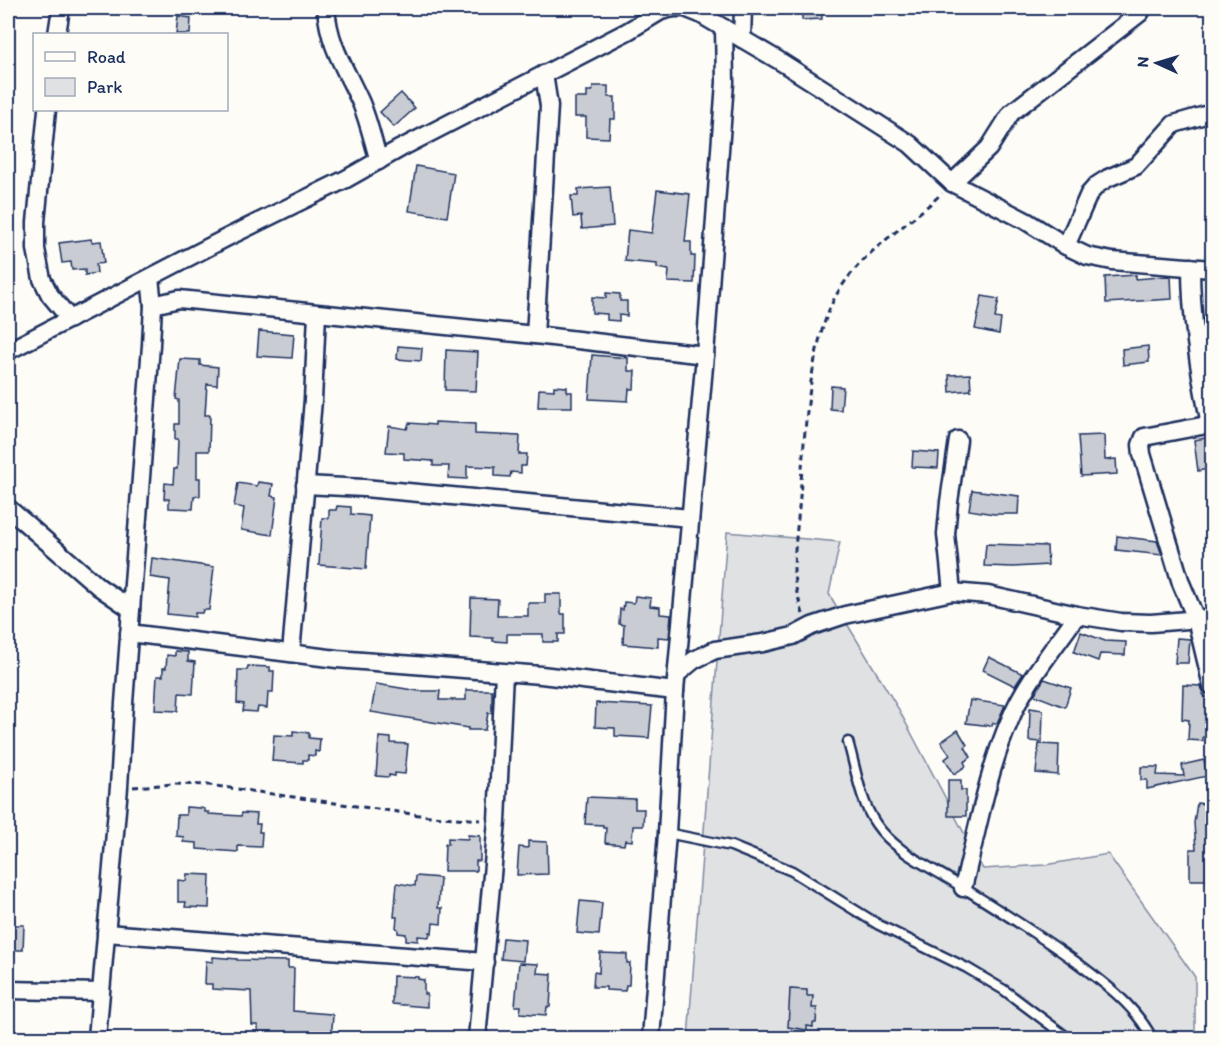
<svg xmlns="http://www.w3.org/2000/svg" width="1220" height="1046" font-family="Itim,sans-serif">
  <rect width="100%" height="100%" fill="#fdfcf7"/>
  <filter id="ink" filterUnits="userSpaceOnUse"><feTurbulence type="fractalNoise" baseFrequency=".0167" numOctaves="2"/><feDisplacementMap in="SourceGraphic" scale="12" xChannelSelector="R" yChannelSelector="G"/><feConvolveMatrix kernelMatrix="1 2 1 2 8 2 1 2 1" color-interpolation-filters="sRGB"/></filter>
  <g filter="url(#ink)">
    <path fill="#e0e1e3" stroke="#7e88a0" stroke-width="1.5" d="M727,532L840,542L829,594L898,708L983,869L1045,865L1108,854L1195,977V1038H688Z"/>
    <g fill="#c9ccd3" stroke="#1b2f5e" stroke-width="1.5">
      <path d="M802,8H821L822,19L802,20Z"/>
      <path d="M178,16L191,18L190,34H176Z"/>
      <path d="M593,86H608V97H615V119H610L609,138L586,137V117H575V98H587V91H592Z"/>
      <path d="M401,93L415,108L394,127L380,112Z"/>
      <path d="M416,166L454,173L447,217L409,211Z"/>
      <path d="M610,187L613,226L582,229L581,216L573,217L571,196H578V189Z"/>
      <path d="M657,190L690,194L685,242H691V256H695L694,283L668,282L669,270L657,268V264L625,261L628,230L652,233Z"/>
      <path d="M91,239L92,242L101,241L104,263L96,264L97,273L85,275V269L72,270L71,262L62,263L59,243Z"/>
      <path d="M1136,275V279L1171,276L1172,299L1106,303L1105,277Z"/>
      <path d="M606,293L620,294V301H627V316L619,315V321L607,320V314L592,313V297L606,298Z"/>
      <path d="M982,296L999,299L995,318L1001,319L999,334L975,329Z"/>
      <path d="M259,331L294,334L292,358L257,356Z"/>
      <path d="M398,346L422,348L421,361L397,359Z"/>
      <path d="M1148,346L1149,362L1123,365L1122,349Z"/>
      <path d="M446,350L478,352L476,391L445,390Z"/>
      <path d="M592,355L628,358V371H635L634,389H629L628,401L589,399Z"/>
      <path d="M180,359L200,360V365L218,367L217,385L207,384L205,415H210L209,451H197V478H200V496H194L193,509L169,508V499H164L165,483L173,484L174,469H177L178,439H175V424H179V400L176,399Z"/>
      <path d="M970,374L971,390L950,392L949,375Z"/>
      <path d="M554,386L567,387V392H572V407H538L539,389L554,390Z"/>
      <path d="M831,386L843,387L841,410L830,409Z"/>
      <path d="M435,422L475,424V434L520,436L519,454H527L526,466H521V473L511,472L510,477L495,476V467L467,466V479L448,478L449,466H433V461L404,459V453L386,452L389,426L407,429L409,423L435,425Z"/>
      <path d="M1104,435L1105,460L1116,459L1117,474L1081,476L1078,436Z"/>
      <path d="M1212,437V468L1198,471L1194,440Z"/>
      <path d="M913,451L939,453L938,468L912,467Z"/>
      <path d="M258,482L273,484L271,496L277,497L272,535L241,530L244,508L234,506L238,483L257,486Z"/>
      <path d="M972,490L1019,496L1018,514H994L969,510Z"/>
      <path d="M337,506L351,507V514L370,516L366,569L319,565L322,518H329V510H336Z"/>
      <path d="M1117,536L1157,541L1162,555L1116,550Z"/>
      <path d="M986,544L1047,546L1048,565L1013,567L984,566Z"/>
      <path d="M152,558L214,567L209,610H203L202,613H195V617L167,614L170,580L150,577Z"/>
      <path d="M545,594H561V614H565V634H558V642H543V634H507V642L493,641V638L470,637L471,598L498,599L497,616H528V603H545Z"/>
      <path d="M635,596L651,598L650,606L660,607V614L671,615L669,638L658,637V647L623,644L624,625L619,624L620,609L623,610L624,602L634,603Z"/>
      <path d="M1081,632L1105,641L1126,642L1125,655L1100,654L1098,661L1074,652Z"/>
      <path d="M1177,638L1190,639L1188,663H1175Z"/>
      <path d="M175,651L188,652V661L195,662L193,694L179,693L178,711L155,710L157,676H163V668H166L167,655L175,656Z"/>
      <path d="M989,657L1023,674L1015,686L983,670Z"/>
      <path d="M248,666L270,667V671H274L273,692H268L267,708L258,707L257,712L243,711L244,704L237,703L238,670H247Z"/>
      <path d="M1044,679L1071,688L1065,707L1034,695Z"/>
      <path d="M376,684L419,691H440L439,700H466V690H492V713H488L485,730H468V728L371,712Z"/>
      <path d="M1183,685L1201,686L1204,697H1210L1209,737H1203V741L1188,740L1189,720L1182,719Z"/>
      <path d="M970,700L1005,705L997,723H993L992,726L966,723Z"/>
      <path d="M596,703L652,706L649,738L615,736V728L595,727Z"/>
      <path d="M1030,708L1043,710L1042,742L1029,741Z"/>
      <path d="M958,730L967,745L965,747L971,757L964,762L966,766L954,774L945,759L950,755L941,742Z"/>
      <path d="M293,731L309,733V738L320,739L319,752L315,751V756L308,755V760H303V763L272,761L274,735L293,736Z"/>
      <path d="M379,737L391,738V743L408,744L405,774L395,773V776L389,775V777L376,776Z"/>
      <path d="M1039,744L1059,745L1058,775L1036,773Z"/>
      <path d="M1204,760L1207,776L1147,789V780H1141V767H1158L1157,775L1184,776L1182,765Z"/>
      <path d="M948,780H961V790H966V816H948Z"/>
      <path d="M587,797L635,799V809H644L643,826H633L632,841L625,840L624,845L605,843L606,828H603V825L585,824Z"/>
      <path d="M1197,803L1212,805V880H1190V849H1196L1194,823Z"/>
      <path d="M186,807L200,808L205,809V812H209V814L241,816L242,813L257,814L256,824H260L259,832H262L261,847L238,846V852L211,850L197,849V843L183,842L184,837L176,836L177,815H186Z"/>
      <path d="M468,835L480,836V861H476V871H444L445,844H448V838L468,839Z"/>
      <path d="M528,841L547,842L548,874L517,875L519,847L528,848Z"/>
      <path d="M187,874L210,875L209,908L185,907L186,902H178V880L186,881Z"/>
      <path d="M416,876L440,878L438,908H442L441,924L433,923L432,933L430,932L429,937L418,936V941L406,940V934L398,933V929L396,928L397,917H394L397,883L415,886Z"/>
      <path d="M580,901L602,903L599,935L577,933Z"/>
      <path d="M8,925H24L23,950H8Z"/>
      <path d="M503,938L525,940L523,961L501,959Z"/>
      <path d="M600,953L627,954V963H630L629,985H626L625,991L606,990V987H593L594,972L599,973Z"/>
      <path d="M213,957L237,959V960L288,961V968H294L293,1011L331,1014L333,1016L331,1038H258V1025H252L251,991L212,989V984H205L206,961L213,962Z"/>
      <path d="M519,963L538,964L537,973L552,974L550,1007H547L546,1015L520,1013L521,1006H515Z"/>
      <path d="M393,976L418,977V979L424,980V994H427V1007L392,1004Z"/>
      <path d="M790,989L807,990V996H813L812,1008H817L816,1023H813V1027L807,1026V1030L788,1027Z"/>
    </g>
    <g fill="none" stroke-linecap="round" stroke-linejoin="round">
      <g stroke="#1b2f5e" stroke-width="13">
        <g id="lane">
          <path d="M848,742C856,769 860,801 876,824C893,849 924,864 949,879C991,905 1032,930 1072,959C1103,982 1134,1004 1152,1038"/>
          <path d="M667,833L731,846L792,871L879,925L967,968L1004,990L1068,1038"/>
        </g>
      </g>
      <g stroke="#1b2f5e" stroke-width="21">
        <g id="street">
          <path d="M326,8C329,47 346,69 361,103C369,122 373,142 379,161"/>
          <path d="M676,8H685L700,14L778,60L910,144L952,183L1026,221L1066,246L1087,256L1112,261L1212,269"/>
          <path d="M57,34L61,8"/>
          <path d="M742,39L743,8"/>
          <path d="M47,110L36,222V249L42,279L50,295L70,319"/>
          <path d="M952,183L989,148L1011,113L1140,13L1143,8"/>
          <path d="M1066,246L1089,194L1097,185L1108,178L1136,166L1174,124L1212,113"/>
          <path d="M1191,267C1191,321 1199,372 1210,424"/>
          <path d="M153,305L179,299L535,335L705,355"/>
          <path d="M535,335L549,106L544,74"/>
          <path d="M8,351L226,238L346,179L401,148L628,31L661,11L673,8"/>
          <path d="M1212,424L1144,437L1141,445L1142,454L1181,583L1196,619L1212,686"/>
          <path d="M305,485L364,488L690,518"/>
          <path d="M8,508L99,587L131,609"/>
          <path d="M952,592L946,534L949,502L958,440"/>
          <path d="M129,633L337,659L541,675L675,691"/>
          <path d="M291,653L313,400L317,314"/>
          <path d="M677,674L694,660L715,650L763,643L793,636L812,626L845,615L952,592L988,595L1077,615L1121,622L1151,623L1212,618"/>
          <path d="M963,888C977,832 987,773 1010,720C1024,684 1055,647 1077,615"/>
          <path d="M106,933L485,962"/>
          <path d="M8,990L100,992"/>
          <path d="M97,1038L119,787L124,703L151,345L153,305L150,278"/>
          <path d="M477,1038L497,821L504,673"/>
          <path d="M651,1038L667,833L675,691L705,355L725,82L724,28"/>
        </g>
      </g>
      <g stroke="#1b2f5e" stroke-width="3" stroke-dasharray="6 4.5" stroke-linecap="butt">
        <path d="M803,614C799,601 795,588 794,574C794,549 798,522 800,497C804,441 809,335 840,289C868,246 906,228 942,193"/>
        <path d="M133,787L174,784L209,785L419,815L481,820"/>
      </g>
      <use href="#lane" stroke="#fdfcf7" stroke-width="8"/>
      <use href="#street" stroke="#fdfcf7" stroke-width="16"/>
    </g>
  </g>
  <rect width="1220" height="1046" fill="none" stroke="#fdfcf7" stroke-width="30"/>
  <rect x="15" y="15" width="1190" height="1016" fill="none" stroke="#1b2f5e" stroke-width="2" filter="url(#ink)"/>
  <rect x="33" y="33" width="195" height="78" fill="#fdfcf7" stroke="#a3aaba" stroke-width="1.5"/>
  <rect x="45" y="52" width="30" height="9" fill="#fdfcf7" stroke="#a3aaba" stroke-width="1.5"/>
  <text x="87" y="63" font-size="18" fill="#1b2f5e">Road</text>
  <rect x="45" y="78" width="30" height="18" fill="#e0e1e3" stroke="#a3aaba" stroke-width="1.5"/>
  <text x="87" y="93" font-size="18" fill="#1b2f5e">Park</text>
  <g transform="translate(1157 63) rotate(274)" stroke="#fdfcf7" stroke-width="4.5" paint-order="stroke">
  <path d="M0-4.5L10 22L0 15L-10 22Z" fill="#1b2f5e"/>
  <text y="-9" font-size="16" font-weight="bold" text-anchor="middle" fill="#1b2f5e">N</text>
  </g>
</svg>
